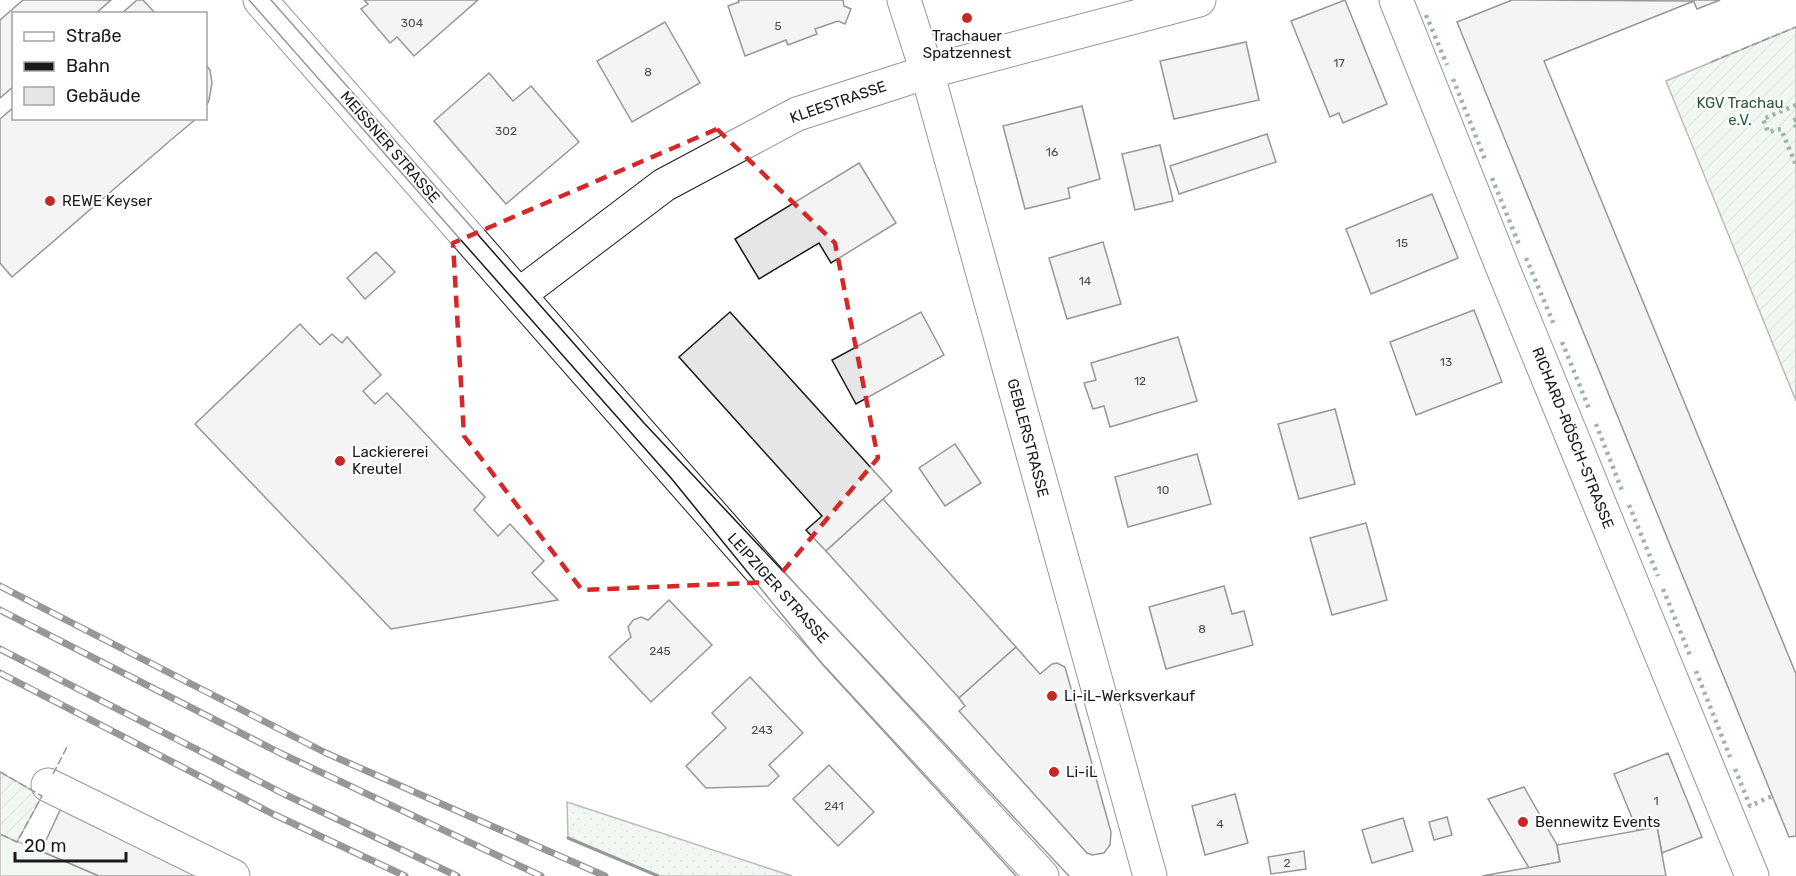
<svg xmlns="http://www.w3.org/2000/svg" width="1796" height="876" font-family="Rubik,sans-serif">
  <defs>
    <pattern id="grass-dots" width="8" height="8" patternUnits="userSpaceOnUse" patternTransform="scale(1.5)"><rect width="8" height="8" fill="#e0efe3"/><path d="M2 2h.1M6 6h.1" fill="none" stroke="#c0ccc2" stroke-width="1.8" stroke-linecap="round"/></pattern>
    <pattern id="garden-furrows" width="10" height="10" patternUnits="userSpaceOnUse" patternTransform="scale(1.5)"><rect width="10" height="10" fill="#e0efe3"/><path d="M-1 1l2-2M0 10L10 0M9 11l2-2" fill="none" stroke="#c0ccc2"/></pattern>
  </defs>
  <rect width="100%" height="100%" fill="#fff"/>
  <path fill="url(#grass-dots)" stroke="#6a6a6a" stroke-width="1.5" d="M567,802L792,876H658L568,838Z"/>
  <path fill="#e0efe3" stroke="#6a6a6a" stroke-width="1.5" d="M0,834L99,876H0Z"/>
  <g fill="url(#garden-furrows)" stroke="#6a6a6a" stroke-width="1.5">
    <path d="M1796,27V401L1666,81Z"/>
    <path d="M0,772L42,796L17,842L0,834Z"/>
  </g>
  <g fill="#e6e6e6" stroke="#1a1a1a" stroke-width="1.5">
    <path d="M23,0H111L95,14H14V86L0,98V20Z"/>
    <path d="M137,0H143L156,14H121Z"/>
    <path d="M364,0H478L414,56L397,37L390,43L361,9L368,4Z"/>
    <path d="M738,0H843L844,6L851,9L845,24L838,21L815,29L817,34L788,45L786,40L745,56L728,6L739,2Z"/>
    <path d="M1345,0L1387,104L1343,123L1339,113L1330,117L1291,21Z"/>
    <path d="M1512,0L1694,1L1544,61L1796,674V836L1789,837L1457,22Z"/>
    <path d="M1693,0H1720L1697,9Z"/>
    <path d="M665,22L700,83L632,122L597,61Z"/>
    <path d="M1246,42L1259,100L1174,119L1160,61Z"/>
    <path d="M206,65L210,70L212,83L209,100L206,107Z"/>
    <path d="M489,73L513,101L531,86L579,142L506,204L434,121Z"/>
    <path d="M1082,106L1100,179L1068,188L1070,198L1025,209L1003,126Z"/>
    <path d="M14,107V118H197L172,139L12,277L0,263V119Z"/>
    <path d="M1267,134L1276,162L1179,194L1170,166Z"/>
    <path d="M1160,145L1173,201L1135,210L1122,154Z"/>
    <path d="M859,163L896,223L831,263L819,243L759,279L735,239Z"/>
    <path d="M1432,194L1458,258L1371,294L1346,229Z"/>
    <path d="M1103,242L1121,304L1067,319L1049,258Z"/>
    <path d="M376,252L395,272L365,299L347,278Z"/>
    <path d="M1474,310L1502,382L1416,415L1390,342Z"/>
    <path d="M730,312L892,491L826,551L806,530L822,516L679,357Z"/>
    <path d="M921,312L944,355L856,404L832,360Z"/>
    <path d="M300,324L320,345L332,334L342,343L347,337L381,375L363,391L375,404L387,393L485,497L474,510L498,536L510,524L544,561L532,573L558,600L391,629L195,424Z"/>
    <path d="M1178,337L1197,401L1110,427L1104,406L1093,409L1084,383L1096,380L1091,363Z"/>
    <path d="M1335,409L1355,484L1299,499L1278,424Z"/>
    <path d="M955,444L981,483L945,506L919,468Z"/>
    <path d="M1197,454L1211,504L1128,527L1115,477Z"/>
    <path d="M883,499L1016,647L959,698L826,551Z"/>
    <path d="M1366,523L1387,600L1332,615L1310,538Z"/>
    <path d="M1224,586L1232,614L1244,611L1253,645L1166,669L1149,607Z"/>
    <path d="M669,600L712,645L651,702L609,657L631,637L628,627L633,620L641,617L648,620Z"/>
    <path d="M1016,647L1040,674L1052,664L1057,663L1065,667L1111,832L1110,845L1104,853L1092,855L1087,853L959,711L965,706L959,698Z"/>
    <path d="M750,677L803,733L769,765L779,776L768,786L706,788L686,766L726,728L712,713Z"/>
    <path d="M1668,753L1702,837L1662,853L1657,827L1637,830L1614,774Z"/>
    <path d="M829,765L874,812L838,846L793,799Z"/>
    <path d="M1524,787L1557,845L1560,862L1529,868L1488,799Z"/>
    <path d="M1235,794L1248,843L1205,855L1192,806Z"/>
    <path d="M62,806L202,876H99L41,851Z"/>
    <path d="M1447,817L1452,835L1434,840L1429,822Z"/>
    <path d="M1403,818L1413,851L1372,863L1362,830Z"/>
    <path d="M1657,827L1666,876H1482L1560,862L1557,845Z"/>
    <path d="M1304,851L1306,869L1271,874L1268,857Z"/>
  </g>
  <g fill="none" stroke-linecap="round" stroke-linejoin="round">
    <g stroke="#1a1a1a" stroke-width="35">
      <g id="minor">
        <path d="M904,0L927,72L1150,876"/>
        <path d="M1396,0L1504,271L1752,876"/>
        <path d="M520,294L664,185L797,114L927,72L1199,0"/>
        <path d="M48,785L233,876"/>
      </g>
    </g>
    <g stroke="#1a1a1a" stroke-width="35">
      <path id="major" d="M260,0L786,599L1042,876"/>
    </g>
    <use href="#minor" stroke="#fff" stroke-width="33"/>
    <use href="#major" stroke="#fff" stroke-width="33"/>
    <g stroke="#1a1a1a" stroke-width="1.5">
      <path d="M249,0L671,478L823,665L1016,876"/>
      <path d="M271,0L644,423L1069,876"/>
    </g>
    <g stroke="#1a1a1a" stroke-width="7">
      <g id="rail">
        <path d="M0,586L326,753L605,876"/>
        <path d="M0,610L280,753L541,876"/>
        <path d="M0,649L284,794L457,876"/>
        <path d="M0,673L273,814L405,876"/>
      </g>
    </g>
    <use href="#rail" stroke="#fff" stroke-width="4.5" stroke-dasharray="14" stroke-linecap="butt"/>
    <g stroke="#2b5a34" stroke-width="4.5" stroke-dasharray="3 4.5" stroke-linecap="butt">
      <path d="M1426,15L1447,65"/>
      <path d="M1453,79L1486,162"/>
      <path d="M1796,105L1763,119L1768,132L1781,129L1796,165"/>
      <path d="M1796,119L1793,121L1796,127"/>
      <path d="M1492,178L1520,247"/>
      <path d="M1526,258L1555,327"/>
      <path d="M1562,342L1590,411"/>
      <path d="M1596,424L1623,493"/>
      <path d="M1629,505L1658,576"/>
      <path d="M1663,589L1691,658"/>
      <path d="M1696,671L1730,757"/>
      <path d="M1735,769L1750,806L1772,796"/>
    </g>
    <g stroke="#1a1a1a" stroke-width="1.5" stroke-dasharray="8 3" stroke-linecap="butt">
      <path d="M1711,62L1796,27"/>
      <path d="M0,772L42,796L17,842L0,834"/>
      <path d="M53,774L68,745"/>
    </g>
    <path stroke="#1a1a1a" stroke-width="3" d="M568,838L658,876"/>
  </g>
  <path d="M0 0H1796V876H0ZM717,129L835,243L878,458L774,582L582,590L464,436L453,243Z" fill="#fff" fill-opacity=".55" fill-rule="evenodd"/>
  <path fill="none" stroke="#d62828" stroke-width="4.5" stroke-dasharray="12 8" stroke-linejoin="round" d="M717,129L835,243L878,458L774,582L582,590L464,436L453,243Z"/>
  <g fill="#c62828" stroke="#fff" stroke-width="2">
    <circle cx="967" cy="18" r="6"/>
    <circle cx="50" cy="201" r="6"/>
    <circle cx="340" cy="461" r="6"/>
    <circle cx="1052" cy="696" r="6"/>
    <circle cx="1054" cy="772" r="6"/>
    <circle cx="1523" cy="822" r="6"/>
  </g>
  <g text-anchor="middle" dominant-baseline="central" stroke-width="4.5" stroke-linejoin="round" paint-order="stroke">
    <g font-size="12" fill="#4d4d4d">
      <text x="412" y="23">304</text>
      <text x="778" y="26">5</text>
      <text x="1339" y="63">17</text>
      <text x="648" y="72">8</text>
      <text x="506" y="131">302</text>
      <text x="1052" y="152">16</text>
      <text x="1402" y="243">15</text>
      <text x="1085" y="281">14</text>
      <text x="1446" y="362">13</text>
      <text x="1140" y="381">12</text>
      <text x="1163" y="490">10</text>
      <text x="1202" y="629">8</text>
      <text x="660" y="651">245</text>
      <text x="762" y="730">243</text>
      <text x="1656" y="801">1</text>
      <text x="834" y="806">241</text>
      <text x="1220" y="824">4</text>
      <text x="1287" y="863">2</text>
    </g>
    <g font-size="15" fill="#1a1a1a" stroke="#fff" text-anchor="start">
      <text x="967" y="36" text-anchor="middle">Trachauer<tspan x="967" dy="17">Spatzennest</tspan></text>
      <text x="62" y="201">REWE Keyser</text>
      <text x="352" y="452">Lackiererei<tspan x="352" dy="17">Kreutel</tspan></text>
      <text x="1064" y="696">Li-iL-Werksverkauf</text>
      <text x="1066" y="772">Li-iL</text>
      <text x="1535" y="822">Bennewitz Events</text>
    </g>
    <g font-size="15" fill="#1a1a1a" stroke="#fff">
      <text transform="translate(838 102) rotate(-19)">KLEESTRASSE</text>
      <text transform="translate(390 147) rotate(49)">MEISSNER STRASSE</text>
      <text transform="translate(1028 438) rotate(75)">GEBLERSTRASSE</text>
      <text transform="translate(1573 438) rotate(68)">RICHARD-RÖSCH-STRASSE</text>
      <text transform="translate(778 588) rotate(48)">LEIPZIGER STRASSE</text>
    </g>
    <g font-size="15" fill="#2b5a34" stroke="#fff">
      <text x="1740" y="103">KGV Trachau<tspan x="1740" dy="17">e.V.</tspan></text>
    </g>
  </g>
  <rect x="12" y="12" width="195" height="108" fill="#ffffff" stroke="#a3a3a3" stroke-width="1.5"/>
  <rect x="24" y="32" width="30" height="9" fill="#ffffff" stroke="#a3a3a3" stroke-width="1.5"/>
  <text x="66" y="42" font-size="18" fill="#1a1a1a">Straße</text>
  <rect x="24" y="62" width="30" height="9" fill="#1a1a1a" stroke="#a3a3a3" stroke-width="1.5"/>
  <text x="66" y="72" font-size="18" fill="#1a1a1a">Bahn</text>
  <rect x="24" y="87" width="30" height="18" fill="#e6e6e6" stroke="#a3a3a3" stroke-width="1.5"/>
  <text x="66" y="102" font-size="18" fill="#1a1a1a">Gebäude</text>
  <path d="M15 852v9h111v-9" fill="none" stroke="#1a1a1a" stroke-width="3"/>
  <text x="24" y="852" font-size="18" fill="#1a1a1a" stroke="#ffffff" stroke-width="4.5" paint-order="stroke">20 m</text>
</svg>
